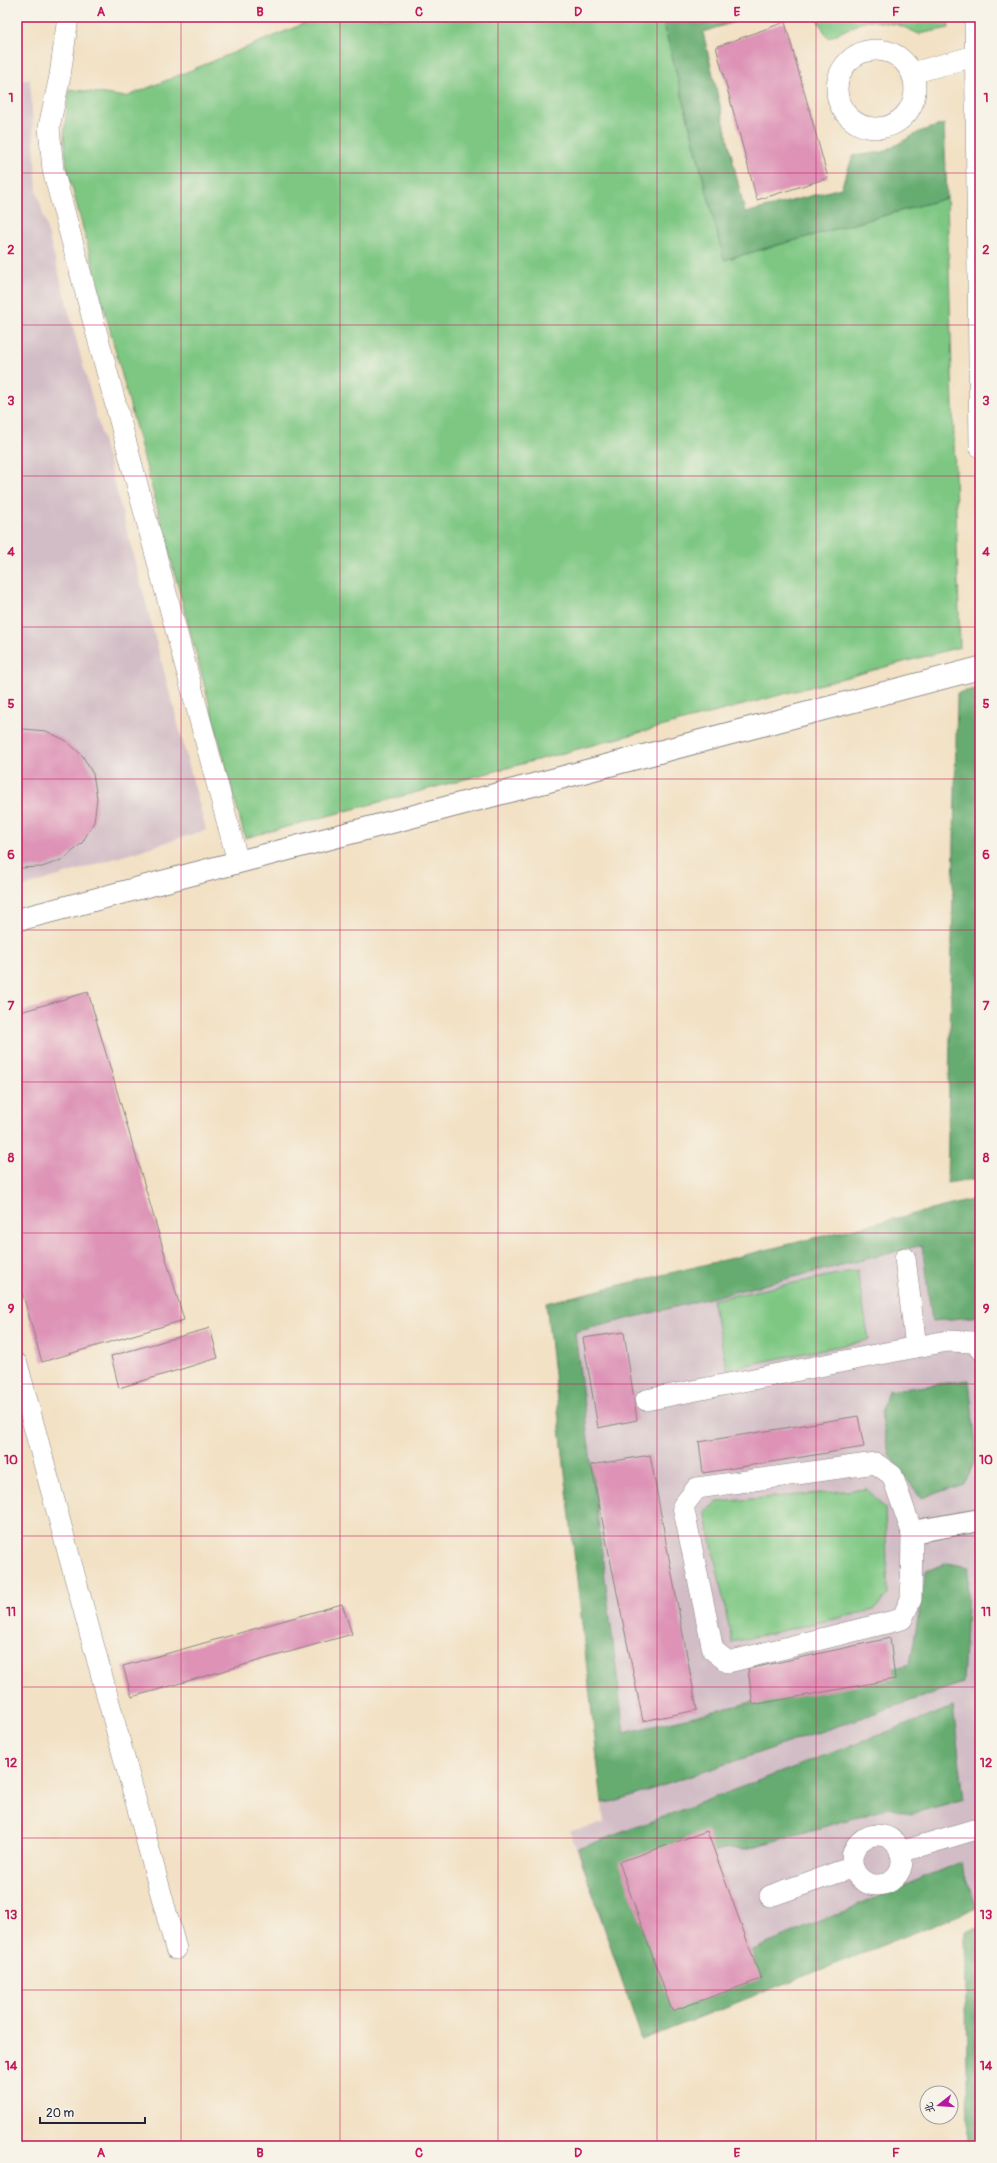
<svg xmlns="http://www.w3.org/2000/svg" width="997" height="2163" font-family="Pangolin,'LXGW WenKai TC',sans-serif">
  <rect width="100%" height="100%" fill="#f7f3e8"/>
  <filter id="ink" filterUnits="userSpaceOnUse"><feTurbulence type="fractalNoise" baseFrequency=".025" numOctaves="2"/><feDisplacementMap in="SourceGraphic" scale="8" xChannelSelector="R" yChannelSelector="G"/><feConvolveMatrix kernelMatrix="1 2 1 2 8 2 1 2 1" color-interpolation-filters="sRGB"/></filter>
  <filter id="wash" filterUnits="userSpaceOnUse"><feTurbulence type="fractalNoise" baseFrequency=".012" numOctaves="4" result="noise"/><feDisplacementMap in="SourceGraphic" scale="16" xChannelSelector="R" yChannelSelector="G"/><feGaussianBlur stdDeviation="0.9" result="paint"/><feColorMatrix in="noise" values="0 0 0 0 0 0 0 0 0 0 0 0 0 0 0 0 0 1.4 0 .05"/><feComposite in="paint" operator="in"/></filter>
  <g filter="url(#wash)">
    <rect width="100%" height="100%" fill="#f2e1c4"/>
    <g fill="#d2bdc6">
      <path d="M17,80H30L37,191L206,830L17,889Z"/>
      <path d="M980,1198V1906L642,2040L570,1831L604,1823L546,1303Z"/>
    </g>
    <g fill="#7ec783" stroke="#50745f">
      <path d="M320,17H662L724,260L947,198L960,647L245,838L67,168L64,135L69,89L126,97Z"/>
      <path d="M816,17H948L949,28L919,34L899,25L867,20L828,38Z"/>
      <path d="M857,1270L869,1340L727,1369L712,1300Z"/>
      <path d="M867,1489L885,1508L888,1594L874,1610L732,1642L705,1511L718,1502Z"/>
    </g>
    <g fill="#66ac71" stroke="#446756">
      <path d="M662,17H749L703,32L745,213L841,188L853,156L883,152L921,131L944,124L947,198L724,260Z"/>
      <path d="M980,688V1178L947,1183L957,693Z"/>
      <path d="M980,1198V1316L932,1321L922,1245L575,1332L624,1733L910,1664L926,1571L947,1563L969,1567L963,1683L618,1801L602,1803L546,1303Z"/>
      <path d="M969,1380L977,1457L964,1484L921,1498L889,1455L881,1413L888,1391Z"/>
      <path d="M953,1707L964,1799L911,1814L889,1808L746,1849L729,1848L640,1870L675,1986L762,1946L960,1862L977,1908L642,2040L578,1849Z"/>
      <path d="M980,1928V2146H968L965,1931Z"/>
    </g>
    <g id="blocks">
      <g fill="#dd92b6">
        <path d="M785,22L828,178L757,200L716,47Z"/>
        <path d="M24,729L46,731L65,740L82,755L93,774L97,798L94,822L82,843L64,859L42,867L17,868V730Z"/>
        <path d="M88,992L184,1320L42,1362L17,1274V1013Z"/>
        <path d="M210,1328L218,1358L119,1388L111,1356Z"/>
        <path d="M624,1332L637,1420L598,1428L583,1338Z"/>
        <path d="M858,1416L864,1447L703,1473L699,1442Z"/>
        <path d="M650,1455L697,1710L643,1721L591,1465Z"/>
        <path d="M342,1604L352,1634L132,1697L123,1666Z"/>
        <path d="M890,1638L895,1679L753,1705L748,1669Z"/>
        <path d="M707,1831L761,1979L672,2011L619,1862Z"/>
      </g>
    </g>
  </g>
  <g filter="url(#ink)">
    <use href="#blocks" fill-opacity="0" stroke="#8a8280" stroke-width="1"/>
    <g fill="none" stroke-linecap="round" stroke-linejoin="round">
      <g stroke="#8a8280" stroke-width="22">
        <g id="service">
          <path d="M68,17L60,76L49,127L53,170L238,862"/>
          <path d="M975,17L980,447"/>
          <circle cx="876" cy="89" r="39"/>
          <path d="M912,73L975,56"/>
          <path d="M905,1258L916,1347"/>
          <path d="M17,1364L176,1949"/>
          <path d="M646,1400L947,1341L974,1342L980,1349"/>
          <path d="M875,1463L892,1475L912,1532L911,1599L902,1619L728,1662L713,1650L683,1506L697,1488Z"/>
          <circle cx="877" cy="1860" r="25"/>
          <path d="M900,1852L980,1828"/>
          <path d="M770,1896L853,1867"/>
        </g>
      </g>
      <g stroke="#8a8280" stroke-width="24">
        <g id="minor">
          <path d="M17,920L980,668"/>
          <path d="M912,1532L980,1520"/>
        </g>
      </g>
      <use href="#service" stroke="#fff" stroke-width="21"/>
      <use href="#minor" stroke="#fff" stroke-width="22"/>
    </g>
  </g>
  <path fill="none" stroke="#c2185b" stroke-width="1" stroke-opacity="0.55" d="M181,17V2146M340,17V2146M498,17V2146M657,17V2146M816,17V2146M17,173H980M17,325H980M17,476H980M17,627H980M17,779H980M17,930H980M17,1082H980M17,1233H980M17,1384H980M17,1536H980M17,1687H980M17,1838H980M17,1990H980"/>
  <rect width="997" height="2163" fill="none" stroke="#f7f3e8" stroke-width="44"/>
  <g transform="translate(939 2105) rotate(253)"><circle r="19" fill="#f7f3e8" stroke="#a29fa3"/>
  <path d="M0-3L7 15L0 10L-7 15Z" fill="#b5179e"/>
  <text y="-6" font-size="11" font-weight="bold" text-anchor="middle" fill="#22223b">北</text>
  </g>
  <path d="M40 2117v6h105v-6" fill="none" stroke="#22223b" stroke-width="2"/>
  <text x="46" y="2117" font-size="12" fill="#22223b" stroke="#f7f3e8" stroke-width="3" paint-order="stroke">20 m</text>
  <rect x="22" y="22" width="953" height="2119" fill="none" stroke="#c2185b" stroke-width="1.5"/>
  <g font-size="13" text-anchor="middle" font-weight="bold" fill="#c2185b">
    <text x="101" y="16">A</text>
    <text x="260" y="16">B</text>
    <text x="419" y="16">C</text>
    <text x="578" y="16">D</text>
    <text x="737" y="16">E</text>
    <text x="896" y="16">F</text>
    <text x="11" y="102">1</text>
    <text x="986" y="102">1</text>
    <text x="11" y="254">2</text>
    <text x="986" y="254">2</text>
    <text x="11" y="405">3</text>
    <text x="986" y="405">3</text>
    <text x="11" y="556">4</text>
    <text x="986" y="556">4</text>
    <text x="11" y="708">5</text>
    <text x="986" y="708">5</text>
    <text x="11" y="859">6</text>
    <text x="986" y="859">6</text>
    <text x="11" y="1010">7</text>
    <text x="986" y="1010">7</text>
    <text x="11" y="1162">8</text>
    <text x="986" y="1162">8</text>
    <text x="11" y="1313">9</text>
    <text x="986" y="1313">9</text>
    <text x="11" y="1464">10</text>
    <text x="986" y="1464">10</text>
    <text x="11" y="1616">11</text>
    <text x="986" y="1616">11</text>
    <text x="11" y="1767">12</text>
    <text x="986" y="1767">12</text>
    <text x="11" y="1919">13</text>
    <text x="986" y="1919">13</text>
    <text x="11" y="2070">14</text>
    <text x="986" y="2070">14</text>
    <text x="101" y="2157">A</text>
    <text x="260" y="2157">B</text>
    <text x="419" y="2157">C</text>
    <text x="578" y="2157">D</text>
    <text x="737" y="2157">E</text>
    <text x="896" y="2157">F</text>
  </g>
</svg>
